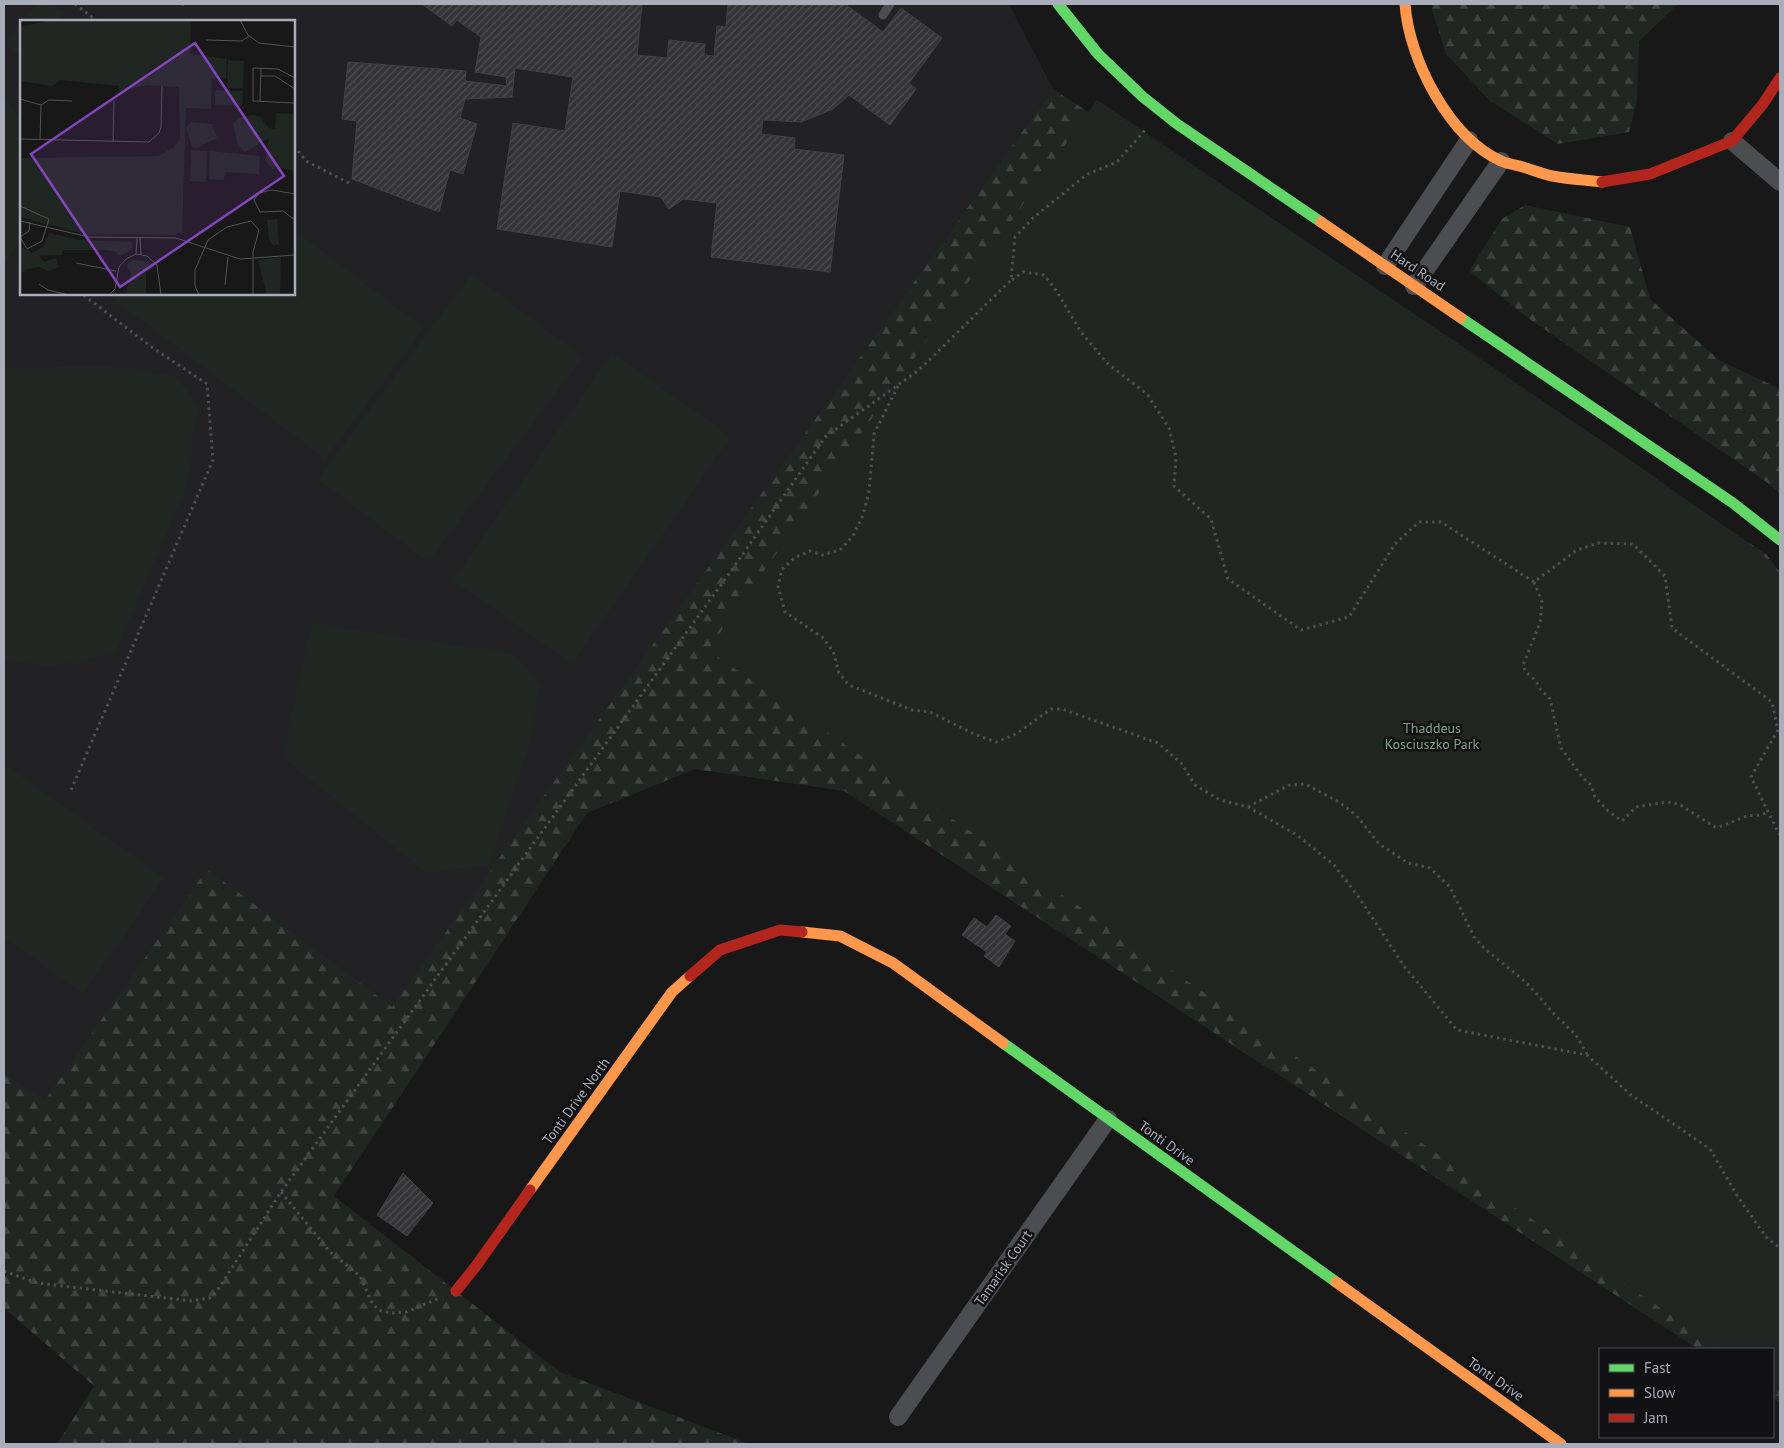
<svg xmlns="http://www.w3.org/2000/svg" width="1784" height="1448" font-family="'PT Sans',sans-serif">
  <defs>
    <pattern id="forest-firs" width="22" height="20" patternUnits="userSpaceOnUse" patternTransform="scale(1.25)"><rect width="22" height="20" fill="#202722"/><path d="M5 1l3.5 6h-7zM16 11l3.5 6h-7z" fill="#3e4440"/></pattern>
    <pattern id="building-hatch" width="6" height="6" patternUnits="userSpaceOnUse" patternTransform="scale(1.25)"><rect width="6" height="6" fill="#343436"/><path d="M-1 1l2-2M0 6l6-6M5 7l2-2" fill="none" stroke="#4f4f51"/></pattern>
  </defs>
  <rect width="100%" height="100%" fill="#181818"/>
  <path fill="#222224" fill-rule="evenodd" d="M4,4H1009L1053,89L392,1008L207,869L45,1101L4,1073ZM21,21H294V294H21Z"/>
  <g fill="url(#forest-firs)">
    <path d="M1433,4H1678L1639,41L1637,101L1629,132L1558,144L1490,101L1446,54L1432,10Z"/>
    <path d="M1053,89L1766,554L1780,572V1403L1773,1398V1349H1698L844,791L695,769L587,813L334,1196L560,1372L749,1444H57L94,1386L4,1308V1073L45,1100L207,869L392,1007Z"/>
    <path d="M1525,205L1630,227L1650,299L1719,360L1780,389V493L1765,481L1528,318L1469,271L1502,219Z"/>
  </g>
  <g fill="#202722">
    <path d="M37,4H51L64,13L57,21H22Z"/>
    <path d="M21,23V57L5,43Z"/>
    <path d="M4,94L15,114L21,113V245L19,243L4,262Z"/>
    <path d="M1097,100L1623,455L1761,552L1780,575V1391L1773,1385V1349H1720L708,650Z"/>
    <path d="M294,230L424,328L325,459L107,294H294Z"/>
    <path d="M472,274L583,357L428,562L318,479Z"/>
    <path d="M612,353L731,437L572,664L453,580Z"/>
    <path d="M104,366L175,376L198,405L187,486L115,654L50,667L4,659V368Z"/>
    <path d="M311,624L514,654L541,685L530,745L489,866L424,871L282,757Z"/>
    <path d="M4,764L164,878L83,993L4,937Z"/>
  </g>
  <g fill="url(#building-hatch)" stroke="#414144">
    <path d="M422,4H642L637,55L667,58L669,40L705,44L704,55L714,56L717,26L726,27L728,4H845L883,32L901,8L942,38L909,83L916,89L890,125L849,95L833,109L801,122L763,120L761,134L795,138L794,149L844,155L830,272L711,257L717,203L683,199L669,209L661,197L620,191L612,247L497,229L513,123L565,131L573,77L515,68L512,97L465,99L460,118L477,124L463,174L450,170L439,212L352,179L357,121L342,119L348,62L466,71L465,81L507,86L506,77L475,72L481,37L457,20L452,26Z"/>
    <path d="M996,915L1011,926L1005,934L1015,941L999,967L984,956L987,952L962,935L974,918L987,927Z"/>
    <path d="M403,1173L433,1203L407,1236L377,1215Z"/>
  </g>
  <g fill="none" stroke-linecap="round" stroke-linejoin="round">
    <g stroke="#4e4e53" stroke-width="3" stroke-dasharray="2.5 4" stroke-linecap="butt">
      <path d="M75,4L97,21"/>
      <path d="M182,4L184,5"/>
      <path d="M294,146L306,161L349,183"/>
      <path d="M1012,280L1023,272L1044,275L1054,287L1081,332L1107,363L1147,394L1169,428L1176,457L1174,486L1211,519L1228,579L1301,630L1349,617L1395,544L1419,522H1441L1534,582L1577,550L1598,543L1633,544L1665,576L1672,628L1772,702L1778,730L1751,777L1778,832L1780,834"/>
      <path d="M898,386L874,434L869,492L863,515L853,536L840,550L822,555L810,551L796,557L782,569L778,586L785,612L822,637L833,651L839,673L849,685L912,710L930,712L974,734L996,742L1016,734L1051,709H1062L1158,743L1181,763L1195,785L1220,800L1248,807L1297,835L1334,865L1360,899L1404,966L1457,1030L1587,1055L1631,1095L1710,1149L1738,1197L1766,1237L1780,1248"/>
      <path d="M1534,582L1542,602L1540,623L1523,665L1525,671L1536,681L1541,690L1550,699L1561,748L1583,778L1591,785L1595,797L1608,811L1622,821L1636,807L1667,802L1679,804L1715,827H1719L1747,816L1761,815L1768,812"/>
      <path d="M71,790L213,460L207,384L153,348L82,294"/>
      <path d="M1248,807L1289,785L1305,784L1339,802L1356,815L1379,844L1408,863L1430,868L1450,887L1474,937L1484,948L1522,979L1537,994L1552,1012L1576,1035L1587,1054"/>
      <path d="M281,1192L330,1252L360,1276L371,1301L378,1310L390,1313L407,1312L439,1298"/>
      <path d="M4,1271L37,1283L191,1301L210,1298L217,1291L281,1192L731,571L825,437L919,370L1011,280L1015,237L1033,218L1086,175L1117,162L1145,130"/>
    </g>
    <path stroke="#4c4d51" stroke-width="9" d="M883,15L890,4"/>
    <g stroke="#4c4d51" stroke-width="18">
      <path d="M1732,141L1780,182"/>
      <path d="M1385,266L1469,140"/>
      <path d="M1414,286L1501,161"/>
      <path d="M898,1417L1108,1119"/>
    </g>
    <g stroke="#63d668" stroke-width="11">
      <path d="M1058,4L1098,54L1143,97L1177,124L1321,222"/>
      <path d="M1461,318L1733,503L1780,540"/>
      <path d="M1003,1043L1336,1282"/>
    </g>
    <g stroke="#ff974d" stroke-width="11">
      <path d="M1405,4C1409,60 1449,137 1501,161C1508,164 1516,165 1523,167C1533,170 1542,174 1552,176C1568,179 1585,180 1602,182"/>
      <path d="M1321,222L1461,318"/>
      <path d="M802,932L840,936L893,963L1003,1043"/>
      <path d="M530,1190L672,992L690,976"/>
      <path d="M1336,1282L1561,1444"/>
    </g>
    <g stroke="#b3261e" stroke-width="11">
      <path d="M1602,182L1650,174L1732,141L1763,104L1780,78"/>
      <path d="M690,976L720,950L780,930L802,932"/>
      <path d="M456,1291L476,1266L530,1190"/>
    </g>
  </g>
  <g text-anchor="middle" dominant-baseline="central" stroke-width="5" stroke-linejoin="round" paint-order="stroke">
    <g font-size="14" fill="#a9acb9" stroke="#121214">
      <text transform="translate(1418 270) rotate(34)">Hard Road</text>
      <text transform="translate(576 1101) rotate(-54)">Tonti Drive North</text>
      <text transform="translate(1167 1143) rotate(36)">Tonti Drive</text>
      <text transform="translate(1003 1268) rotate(-55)">Tamarisk Court</text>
      <text transform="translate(1496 1379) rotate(35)">Tonti Drive</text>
    </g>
    <g font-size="14" fill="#81a388" stroke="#121214">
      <text x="1432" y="728">Thaddeus<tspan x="1432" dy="16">Kosciuszko Park</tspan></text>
    </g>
  </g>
  <g transform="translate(20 20)">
    <rect width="275" height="275" fill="#181818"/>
    <path d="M31,0H171L170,34L207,39L206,58H192L191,89L166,88L162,213L68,215L0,197V138L138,136L153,128L160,118L159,67L128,65L99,71L98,66L41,60L32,66L0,61V7ZM257,199L259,224L254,226L249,220L247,200ZM29,213L59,220L112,222L113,229L100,236L94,231L84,230H42V235L19,236L24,242L36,238L39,247L28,251L20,247L7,249L0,254V226L12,233L24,226ZM112,240L128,241L134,248L126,252V275H105L111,254L106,245Z" fill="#202722"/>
    <path d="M208,40L224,41L223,68H207ZM195,70L223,71L222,86L195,85ZM256,93L275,94V151L256,147L253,150L245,140L249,118L225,132L217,123L213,103L218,98L233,95L240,97L249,108L255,109ZM171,102L192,104L197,118L177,128L172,127L166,107ZM171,130L187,131L186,162L170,161ZM190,131L240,136L239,154L205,152L204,160L189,159ZM0,138L159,140L157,215L68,214L0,197ZM261,237L260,275H247L238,240Z" fill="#202722"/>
    <path fill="none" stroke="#525358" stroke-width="1" d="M220,0L228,15L239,23L275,27M259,0L275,1M186,20L222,21L229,16M241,56H255L275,69M275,58L258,49L233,48V81L275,83M0,79L21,85M240,81L241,48M0,119L129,122L139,113L141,107L142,66M20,120L21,85L29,80L52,81M93,122L94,81M0,186L29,199L22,221L7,229L0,217L9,211L10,202M275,199V226M275,200L263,191L240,192L234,180L239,173L252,170L275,174M0,201L69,217L156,218L220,239L275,235M120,217L121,234M116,234L117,218M56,243L96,251M19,264L28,270L49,275M205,265L208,237M89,275L95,269L99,247L106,239L116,234L127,236L137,245L141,275M179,275L175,266V250L188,220L207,207L231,201L239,210L233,232V275"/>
    <path fill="#8446be" fill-opacity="0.15" stroke="#8446be" stroke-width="2.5" d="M175,23L264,156L100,267L11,134Z"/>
    <rect width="275" height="275" fill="none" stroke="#a9acb9" stroke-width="2.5"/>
  </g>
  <rect width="1784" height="1448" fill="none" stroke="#a9acb9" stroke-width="10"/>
  <rect x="1599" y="1348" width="175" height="90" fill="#121214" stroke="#4e5056"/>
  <rect x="1609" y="1364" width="25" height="8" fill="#63d668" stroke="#4e5056"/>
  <text x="1644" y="1373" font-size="15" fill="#a9acb9">Fast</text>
  <rect x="1609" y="1389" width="25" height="8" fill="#ff974d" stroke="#4e5056"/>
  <text x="1644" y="1398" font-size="15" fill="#a9acb9">Slow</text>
  <rect x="1609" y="1414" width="25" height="8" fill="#b3261e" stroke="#4e5056"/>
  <text x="1644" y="1423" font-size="15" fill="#a9acb9">Jam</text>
</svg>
